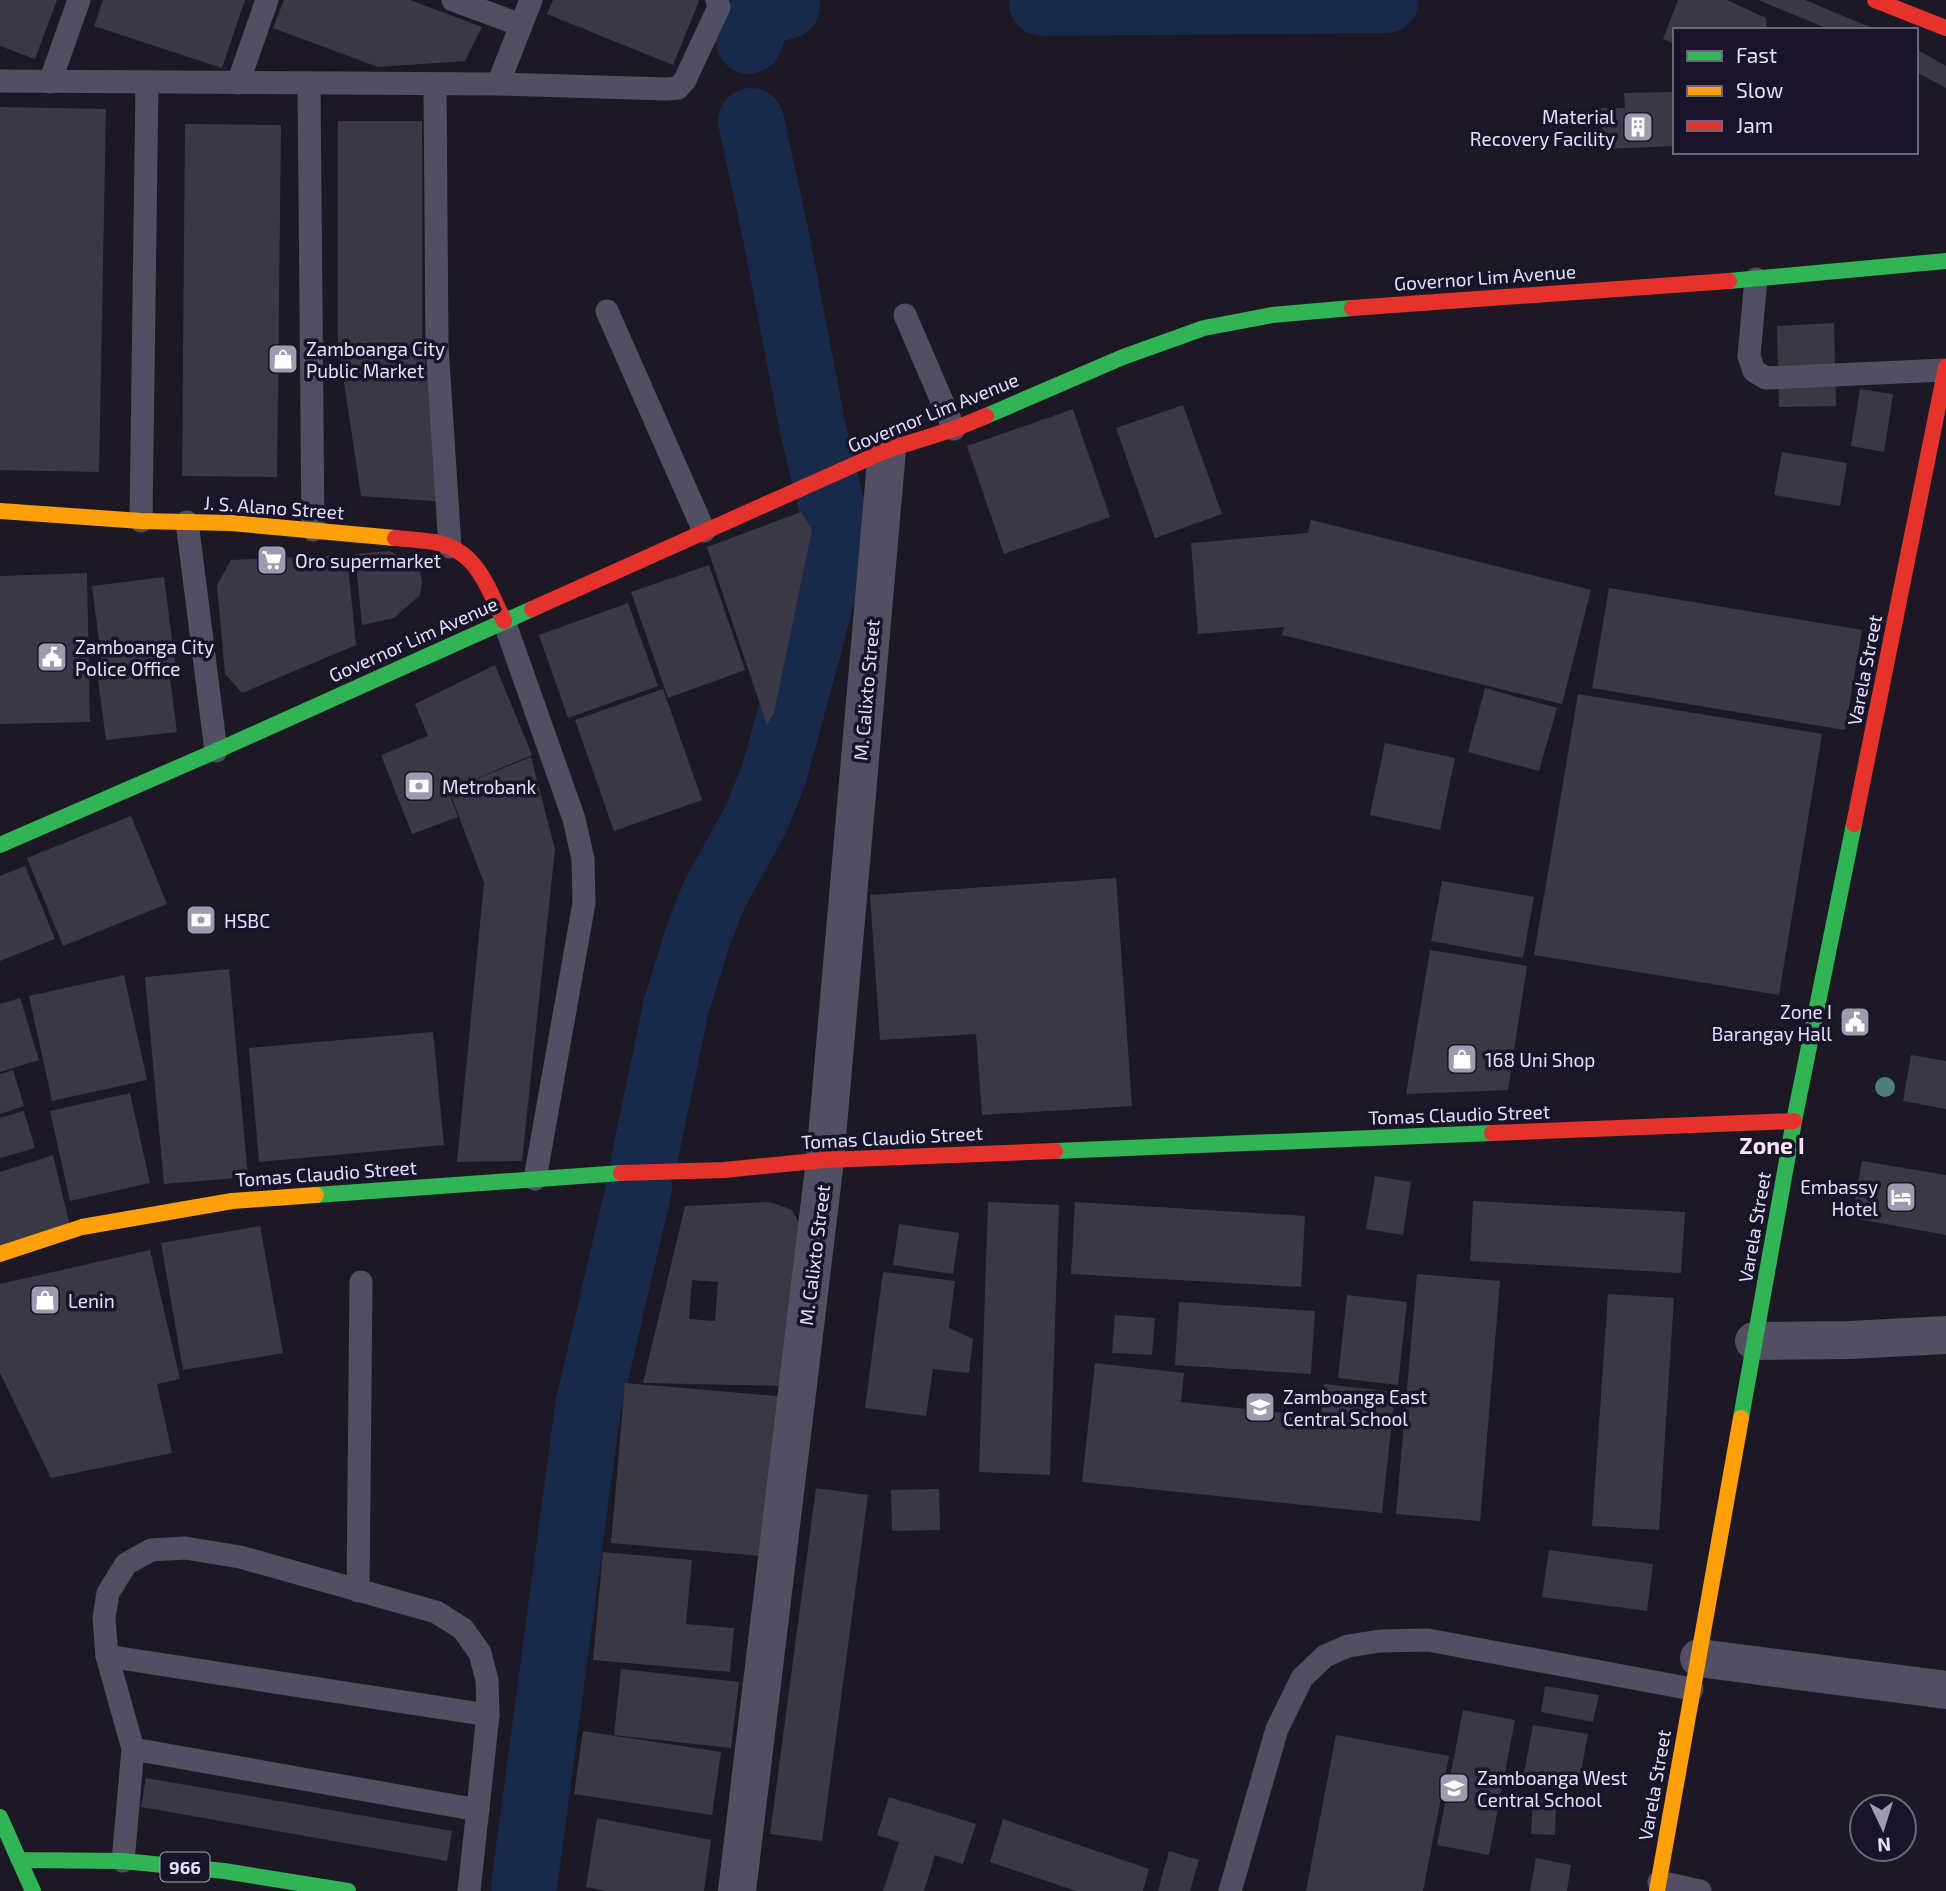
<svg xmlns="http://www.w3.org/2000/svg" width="1946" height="1891" font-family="'Exo 2',sans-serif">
  <rect width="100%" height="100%" fill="#1c1924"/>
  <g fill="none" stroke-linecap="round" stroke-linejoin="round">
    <g stroke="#18294a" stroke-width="66">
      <path d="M1042,3L1386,0"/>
      <path d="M749,41C758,17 761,12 787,6"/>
      <path d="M644,1161L676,1007L698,936L714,895L756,819L774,774L807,653L828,569L834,516L812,424L777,241L751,121"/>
      <path d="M524,1886L588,1407L639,1188"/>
    </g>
  </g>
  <g fill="#3b3845" fill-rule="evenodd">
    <path d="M0,0H57L35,59L0,46Z"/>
    <path d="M103,0H245L222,68L94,26Z"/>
    <path d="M284,0H410L482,27L465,61L378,67L273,28Z"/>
    <path d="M553,0H697L699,1L673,65L547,14Z"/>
    <path d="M1678,0H1727L1766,18L1767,30H1675V44L1663,39Z"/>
    <path d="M1758,0H1805L1877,30H1831Z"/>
    <path d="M1916,49L1946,66V88L1916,72Z"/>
    <path d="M1675,92V146L1603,149L1601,108H1625L1624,93Z"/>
    <path d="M0,107L106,109L99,472L0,470Z"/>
    <path d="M338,121H422V342L446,502L361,496L338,342Z"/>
    <path d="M185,124L281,125L277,477L182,476Z"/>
    <path d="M1834,323L1836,406L1779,407L1777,326Z"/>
    <path d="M1860,389L1893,394L1884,452L1851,446Z"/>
    <path d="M1183,405L1222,514L1155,538L1116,428Z"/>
    <path d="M1073,409L1110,517L1004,554L967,446Z"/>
    <path d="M1782,452L1847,463L1840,506L1774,495Z"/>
    <path d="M801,512L812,530L774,713L767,725L707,547Z"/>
    <path d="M1311,520L1591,590L1562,704L1282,635L1284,627L1198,634L1191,543L1308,533Z"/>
    <path d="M390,551L419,568L422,581L420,595L394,618L362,625L355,554Z"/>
    <path d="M347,555L356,645L242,693L225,674L217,585L231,560Z"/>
    <path d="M709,565L745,670L668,698L631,592Z"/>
    <path d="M87,573L90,722L0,724V576Z"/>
    <path d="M164,577L175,663L103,672L92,586Z"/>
    <path d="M1609,588L1862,630L1845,730L1592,688Z"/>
    <path d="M628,603L658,686L568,718L539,635Z"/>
    <path d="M495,665L532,755L459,786L531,757L555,849L522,1161L457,1162L484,883L449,790L448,791L458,817L412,834L381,755L428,736L415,704Z"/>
    <path d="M169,671L177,732L106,740L98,680Z"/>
    <path d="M1485,688L1557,708L1539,771L1468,752Z"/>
    <path d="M663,689L702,800L614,831L575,720Z"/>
    <path d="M1578,694L1822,734L1779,995L1534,955Z"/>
    <path d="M1385,743L1455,758L1440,830L1370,815Z"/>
    <path d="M131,816L167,904L63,946L27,858Z"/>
    <path d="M25,866L55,939L0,961V876Z"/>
    <path d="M1116,878L1132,1106L982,1115L976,1034L880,1040L870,895Z"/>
    <path d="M1442,881L1534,897L1523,958L1431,941Z"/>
    <path d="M1430,950L1527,966L1508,1090L1406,1094Z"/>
    <path d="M229,969L248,1177L164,1184L145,977Z"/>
    <path d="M124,975L147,1080L52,1101L29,996Z"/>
    <path d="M20,998L39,1060L0,1072V1004Z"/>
    <path d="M433,1032L444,1145L259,1162L249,1048Z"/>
    <path d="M1911,1055L1946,1061V1109L1903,1101Z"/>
    <path d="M13,1070L24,1106L0,1114V1074Z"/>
    <path d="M130,1093L150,1183L70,1201L50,1111Z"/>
    <path d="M24,1111L35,1148L0,1158V1118Z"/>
    <path d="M53,1155L70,1226L0,1249V1172Z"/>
    <path d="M1862,1161L1946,1175V1235L1852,1218Z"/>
    <path d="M1375,1176L1411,1182L1403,1235L1366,1229Z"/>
    <path d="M1473,1201L1685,1212L1681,1273L1470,1261Z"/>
    <path d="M768,1202L779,1205L792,1210L800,1225L783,1386L643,1383L685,1206ZM692,1280L718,1282L715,1321L689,1319Z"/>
    <path d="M988,1202L1059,1205L1050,1475L979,1472Z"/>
    <path d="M1075,1202L1305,1216L1301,1287L1071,1274Z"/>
    <path d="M899,1224L959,1233L953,1274L893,1265Z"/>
    <path d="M260,1226L283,1353L183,1370L161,1243Z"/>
    <path d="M150,1250L180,1379L157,1384L172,1453L51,1478L0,1373V1284Z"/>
    <path d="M883,1272L955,1281L949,1328L973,1339L969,1373L933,1369L926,1416L865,1408Z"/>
    <path d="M1417,1274L1500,1281L1480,1521L1396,1514Z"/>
    <path d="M1608,1294L1674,1298L1659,1530L1592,1526Z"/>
    <path d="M1347,1295L1407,1302L1398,1385L1338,1378Z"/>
    <path d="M1179,1302L1315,1311L1311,1374L1175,1365Z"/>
    <path d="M1115,1315L1155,1318L1152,1355L1112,1353Z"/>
    <path d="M1095,1363L1184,1373L1181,1402L1321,1417L1324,1384L1395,1392L1382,1513L1082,1482Z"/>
    <path d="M625,1383L787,1397L773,1557L611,1543Z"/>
    <path d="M816,1488L868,1495L822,1841L770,1834Z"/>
    <path d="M939,1489L940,1530L892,1531L891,1490Z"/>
    <path d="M1549,1550L1653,1564L1647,1611L1542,1597Z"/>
    <path d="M603,1552L692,1560L686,1624L734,1628L730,1672L593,1660Z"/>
    <path d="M621,1669L739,1682L731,1748L614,1735Z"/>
    <path d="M1545,1686L1599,1695L1593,1722L1541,1712Z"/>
    <path d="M1463,1710L1515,1720L1489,1855L1437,1845Z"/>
    <path d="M1533,1725L1588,1734L1578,1788L1523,1778Z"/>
    <path d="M583,1731L721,1752L712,1815L574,1794Z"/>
    <path d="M1336,1735L1449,1756L1423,1891H1306Z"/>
    <path d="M146,1778L452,1831L447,1861L141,1807Z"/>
    <path d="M889,1797L976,1824L963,1864L935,1855L924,1891H883L899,1842L877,1835Z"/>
    <path d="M1533,1798L1556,1799L1555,1835L1531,1834Z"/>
    <path d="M597,1818L711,1840L704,1891H606L586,1887Z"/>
    <path d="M1003,1819L1149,1869L1143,1891H1076L990,1862Z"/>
    <path d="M1169,1851L1199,1860L1190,1891H1158Z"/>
    <path d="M1536,1858L1571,1865L1567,1891H1530Z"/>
  </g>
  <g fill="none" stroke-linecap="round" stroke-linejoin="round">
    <g stroke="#524f63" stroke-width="23">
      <path d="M453,0L521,25"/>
      <path d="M0,81L498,84L667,89L678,88L685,80L719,7L717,0"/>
      <path d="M50,82L79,0"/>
      <path d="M238,83L267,0"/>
      <path d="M309,83L313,530"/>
      <path d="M435,84L437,346L450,547"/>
      <path d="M498,84L531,0"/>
      <path d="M1756,279L1749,356L1754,371L1766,378L1945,370"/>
      <path d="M607,311L704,531"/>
      <path d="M905,315L954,429"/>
      <path d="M141,521L147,82"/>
      <path d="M187,522L216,751"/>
      <path d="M504,621L574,819L583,859L584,903L535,1179"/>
      <path d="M358,1591L361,1282"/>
      <path d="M107,1656L488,1715"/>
      <path d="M133,1749L478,1810"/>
      <path d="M123,1861L133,1749L107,1656L104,1618L108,1593L126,1564L151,1550L185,1548L240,1557L436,1612L463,1629L480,1653L487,1680L488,1715L469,1891"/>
      <path d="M1659,1882L1700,1891"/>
      <path d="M1230,1891L1277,1729L1302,1678L1325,1656L1348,1646L1380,1641L1428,1640L1692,1689"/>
    </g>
    <g stroke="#524f63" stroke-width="38">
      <path d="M1754,1341L1850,1340L1946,1335"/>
      <path d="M1699,1658L1946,1690"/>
      <path d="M737,1891L825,1160L887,450"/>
    </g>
    <g stroke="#30b455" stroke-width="16">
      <path d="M1729,281L1946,261"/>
      <path d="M986,416L1123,357L1204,328L1272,315L1352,308"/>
      <path d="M0,845L216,751L532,609"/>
      <path d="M1055,1151L1492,1133"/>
      <path d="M316,1195L621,1173"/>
      <path d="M1741,1418L1794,1121L1854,824"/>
      <path d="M0,1817L19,1860L123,1861L224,1871L348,1891"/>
      <path d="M19,1860L33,1891"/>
    </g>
    <g stroke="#ff9f0a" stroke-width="16">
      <path d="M0,511L141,521L231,523L395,538"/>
      <path d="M0,1254L82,1227L232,1201L316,1195"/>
      <path d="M1657,1891L1741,1418"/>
    </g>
    <g stroke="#e5322d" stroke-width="16">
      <path d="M1875,0L1946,28"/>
      <path d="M1352,308L1729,281"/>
      <path d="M395,538C408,539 422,540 434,542C477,550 487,586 504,621"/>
      <path d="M532,609L887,450L954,429L986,416"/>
      <path d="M1854,824L1946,367"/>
      <path d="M1492,1133L1794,1121"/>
      <path d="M621,1173L724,1170L825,1160L1055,1151"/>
    </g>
  </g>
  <circle fill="#4c7f7a" cx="1885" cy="1087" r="10"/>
  <defs>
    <g id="building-square" transform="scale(1.575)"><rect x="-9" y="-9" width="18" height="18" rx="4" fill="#9e9ab0" stroke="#191429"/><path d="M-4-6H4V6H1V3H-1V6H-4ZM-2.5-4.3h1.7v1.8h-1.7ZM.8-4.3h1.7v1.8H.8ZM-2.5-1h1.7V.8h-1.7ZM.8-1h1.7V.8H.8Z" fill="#fff"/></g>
    <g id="shop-square" transform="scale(1.575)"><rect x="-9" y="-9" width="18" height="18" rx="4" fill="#9e9ab0" stroke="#191429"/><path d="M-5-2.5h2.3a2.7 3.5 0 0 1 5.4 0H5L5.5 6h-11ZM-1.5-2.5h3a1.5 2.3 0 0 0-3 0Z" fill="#fff"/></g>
    <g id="supermarket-square" transform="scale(1.575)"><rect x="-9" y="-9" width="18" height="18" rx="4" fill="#9e9ab0" stroke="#191429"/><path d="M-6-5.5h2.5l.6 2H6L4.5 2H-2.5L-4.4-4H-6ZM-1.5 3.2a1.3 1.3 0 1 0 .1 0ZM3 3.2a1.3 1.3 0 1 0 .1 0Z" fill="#fff"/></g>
    <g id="civic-square" transform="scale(1.575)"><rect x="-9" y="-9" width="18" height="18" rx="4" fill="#9e9ab0" stroke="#191429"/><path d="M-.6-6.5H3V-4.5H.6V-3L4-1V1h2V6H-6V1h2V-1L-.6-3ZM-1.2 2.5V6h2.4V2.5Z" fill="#fff"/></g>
    <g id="bank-square" transform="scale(1.575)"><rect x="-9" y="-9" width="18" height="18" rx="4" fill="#9e9ab0" stroke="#191429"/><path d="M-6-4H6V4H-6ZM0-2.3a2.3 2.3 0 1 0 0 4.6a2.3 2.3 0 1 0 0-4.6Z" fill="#fff"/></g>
    <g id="hotel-square" transform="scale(1.575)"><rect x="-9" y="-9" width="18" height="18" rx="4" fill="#9e9ab0" stroke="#191429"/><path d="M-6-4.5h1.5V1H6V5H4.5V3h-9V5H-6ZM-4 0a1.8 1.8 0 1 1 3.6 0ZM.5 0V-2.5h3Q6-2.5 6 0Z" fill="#fff"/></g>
    <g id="school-square" transform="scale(1.575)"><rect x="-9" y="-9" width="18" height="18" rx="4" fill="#9e9ab0" stroke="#191429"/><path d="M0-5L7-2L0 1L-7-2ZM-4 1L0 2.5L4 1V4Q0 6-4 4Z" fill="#fff"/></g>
  </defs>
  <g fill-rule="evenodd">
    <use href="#building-square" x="1638" y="127"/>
    <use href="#shop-square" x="283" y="359"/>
    <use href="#supermarket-square" x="272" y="560"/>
    <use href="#civic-square" x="52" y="657"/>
    <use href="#bank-square" x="419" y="786"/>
    <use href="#bank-square" x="201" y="920"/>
    <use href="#civic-square" x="1855" y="1022"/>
    <use href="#shop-square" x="1462" y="1059"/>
    <use href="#hotel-square" x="1901" y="1197"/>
    <use href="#shop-square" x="45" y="1300"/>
    <use href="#school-square" x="1260" y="1407"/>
    <use href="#school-square" x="1454" y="1788"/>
  </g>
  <g text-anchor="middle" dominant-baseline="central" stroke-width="7" stroke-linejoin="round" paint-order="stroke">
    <rect fill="#191429" stroke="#a7a3bc" stroke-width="2" x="160.5" y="1852.5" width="49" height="29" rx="5"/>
    <g font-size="18" font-weight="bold" fill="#e4e0fb">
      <text x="185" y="1867">966</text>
    </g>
    <g font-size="19" fill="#e4e0fb" stroke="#191429" text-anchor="start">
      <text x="1615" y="116" text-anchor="end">Material<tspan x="1615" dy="22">Recovery Facility</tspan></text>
      <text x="306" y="348">Zamboanga City<tspan x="306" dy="22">Public Market</tspan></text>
      <text x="295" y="560">Oro supermarket</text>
      <text x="75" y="646">Zamboanga City<tspan x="75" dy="22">Police Office</tspan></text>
      <text x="442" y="786">Metrobank</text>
      <text x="224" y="920">HSBC</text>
      <text x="1832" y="1011" text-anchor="end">Zone I<tspan x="1832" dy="22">Barangay Hall</tspan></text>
      <text x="1485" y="1059">168 Uni Shop</text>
      <text x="1878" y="1186" text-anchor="end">Embassy<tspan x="1878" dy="22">Hotel</tspan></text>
      <text x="68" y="1300">Lenin</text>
      <text x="1283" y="1396">Zamboanga East<tspan x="1283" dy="22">Central School</tspan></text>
      <text x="1477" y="1777">Zamboanga West<tspan x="1477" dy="22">Central School</tspan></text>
    </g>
    <g font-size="19" fill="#e4e0fb" stroke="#191429">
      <text transform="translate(1485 277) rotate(-4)">Governor Lim Avenue</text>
      <text transform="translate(933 412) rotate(-22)">Governor Lim Avenue</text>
      <text transform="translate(274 507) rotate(4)">J. S. Alano Street</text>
      <text transform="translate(413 639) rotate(-24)">Governor Lim Avenue</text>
      <text transform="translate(1864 670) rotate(-79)">Varela Street</text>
      <text transform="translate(866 690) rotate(-85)">M. Calixto Street</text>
      <text transform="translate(1459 1114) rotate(-2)">Tomas Claudio Street</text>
      <text transform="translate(892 1137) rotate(-3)">Tomas Claudio Street</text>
      <text transform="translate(326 1173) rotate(-4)">Tomas Claudio Street</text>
      <text transform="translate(1754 1227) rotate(-80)">Varela Street</text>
      <text transform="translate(814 1255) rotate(-83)">M. Calixto Street</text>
      <text transform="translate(1654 1785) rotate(-80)">Varela Street</text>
    </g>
    <g font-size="23" font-weight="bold" fill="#fbe2f1" stroke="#191429">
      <text x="1772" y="1145">Zone I</text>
    </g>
  </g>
  <rect x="1673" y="28" width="245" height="126" fill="#191429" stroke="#6a667d" stroke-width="2"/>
  <rect x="1687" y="51" width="35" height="10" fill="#30b455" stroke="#6a667d" stroke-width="2"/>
  <text x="1736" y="63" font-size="21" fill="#e4e0fb">Fast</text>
  <rect x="1687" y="86" width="35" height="10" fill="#ff9f0a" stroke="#6a667d" stroke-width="2"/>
  <text x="1736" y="98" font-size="21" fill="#e4e0fb">Slow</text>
  <rect x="1687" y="121" width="35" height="10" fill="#e5322d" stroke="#6a667d" stroke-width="2"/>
  <text x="1736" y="133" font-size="21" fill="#e4e0fb">Jam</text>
  <g transform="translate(1883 1828) rotate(176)"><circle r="33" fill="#191429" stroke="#6a667d" stroke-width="2"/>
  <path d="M0-5L12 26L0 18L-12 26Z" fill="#9e9ab0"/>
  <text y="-10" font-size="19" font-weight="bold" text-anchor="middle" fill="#e4e0fb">N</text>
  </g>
</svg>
